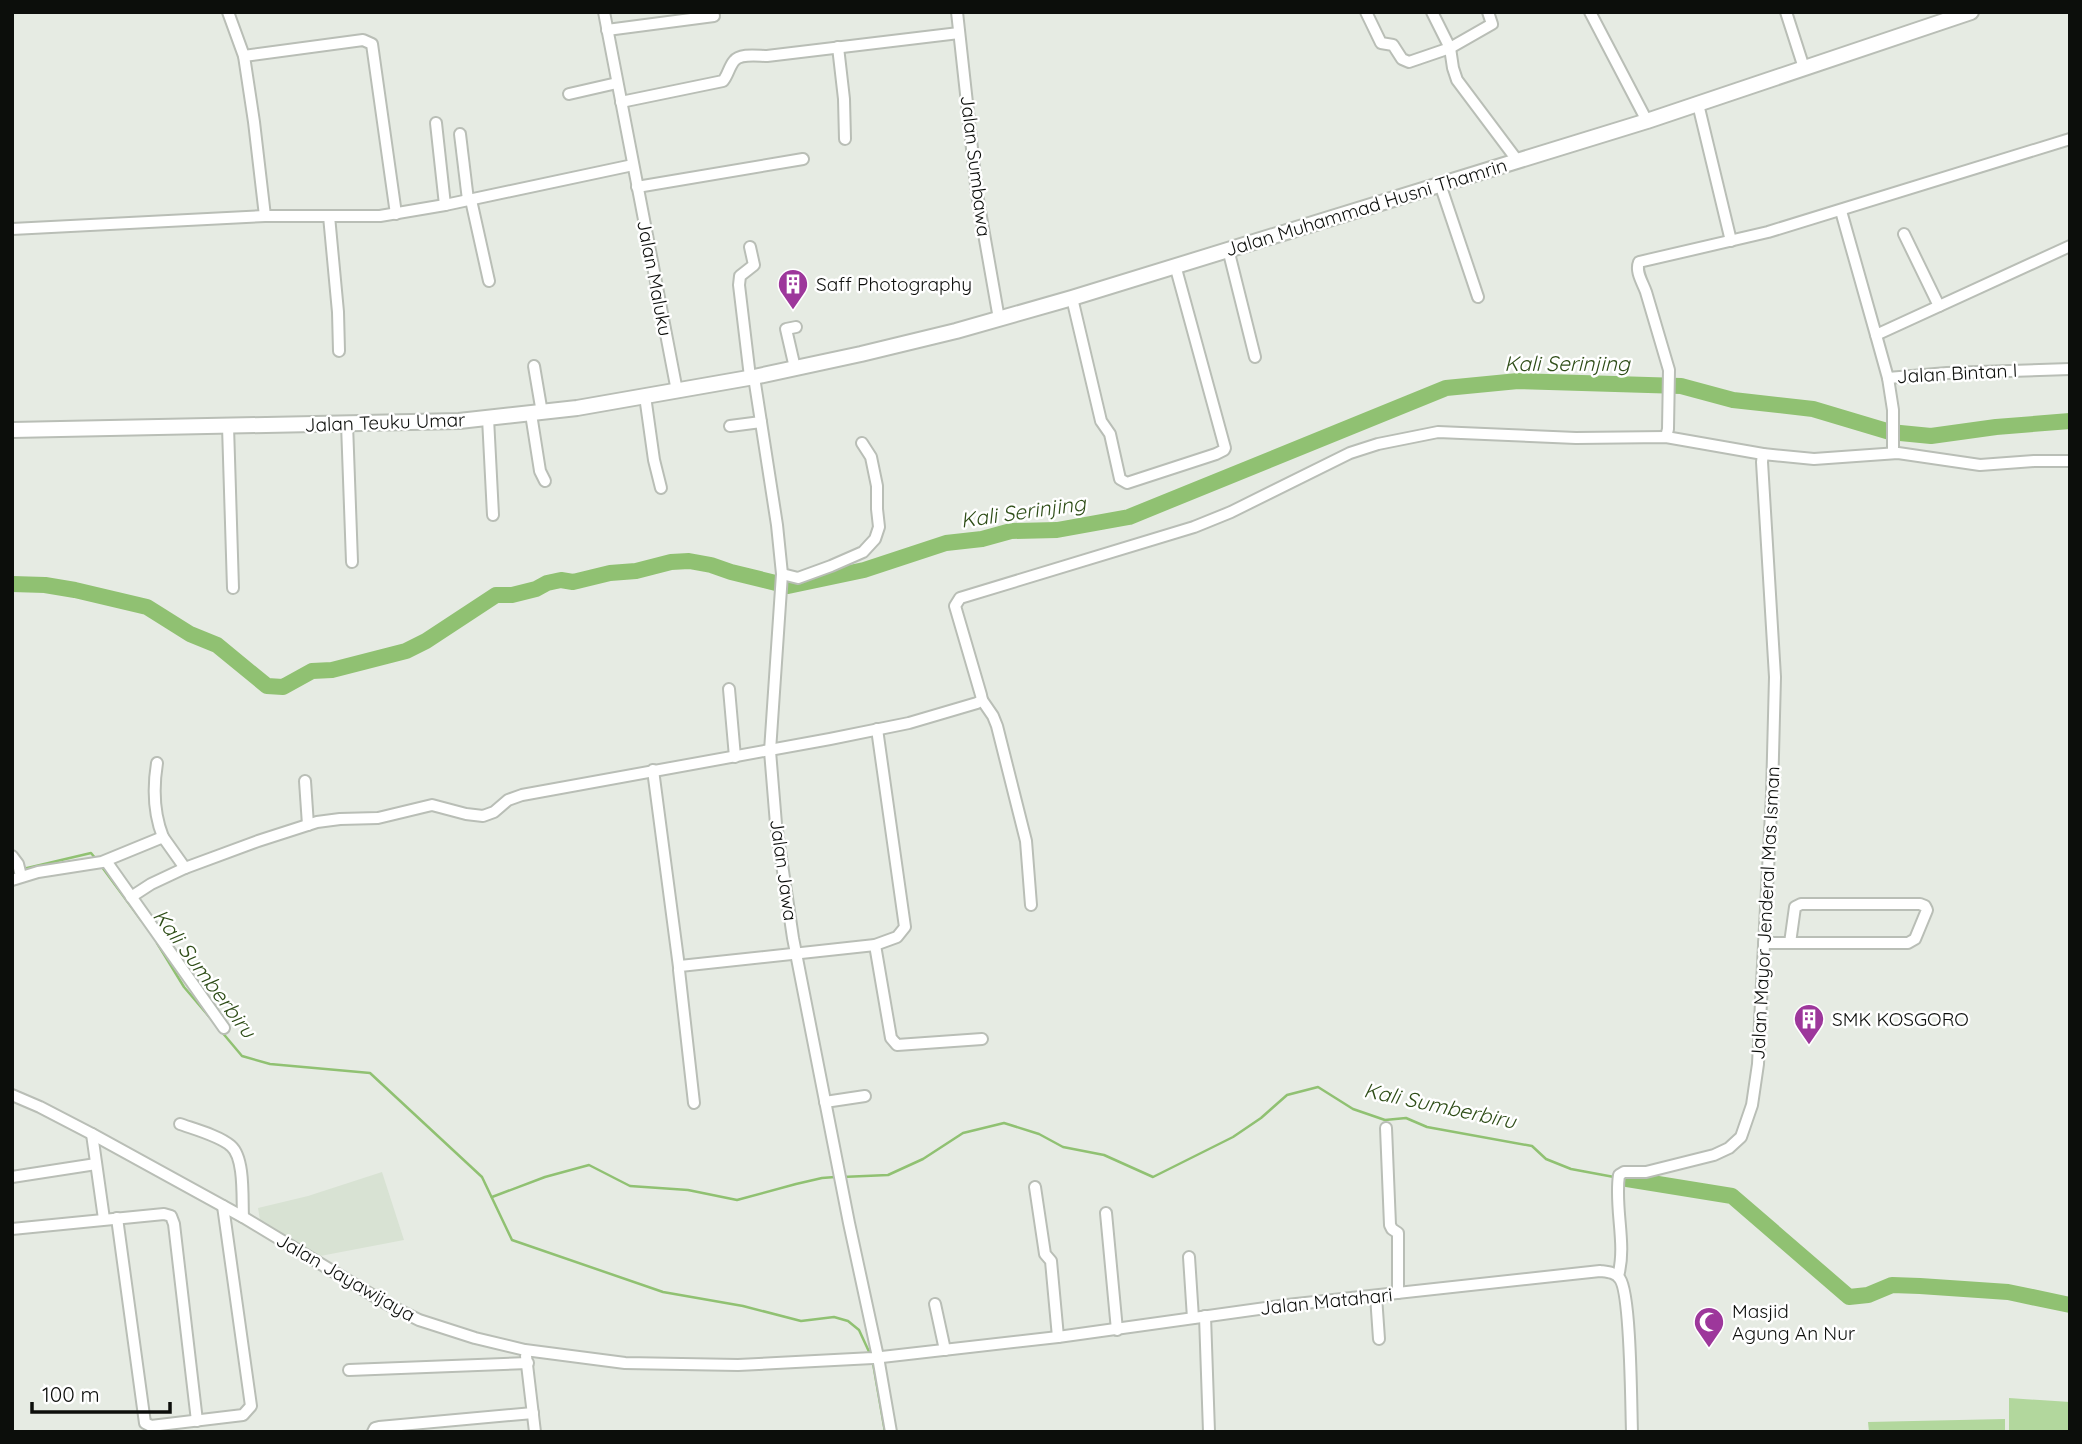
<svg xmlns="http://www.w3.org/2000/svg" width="2082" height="1444" font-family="Quicksand,sans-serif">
  <rect width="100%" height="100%" fill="#e6ebe3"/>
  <path fill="#d8e2d3" d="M382,1172L404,1240L315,1257L261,1226L258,1208L308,1196Z"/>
  <g fill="#b2d79d">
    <path d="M2009,1398L2070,1402V1432H2009Z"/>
    <path d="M2005,1419V1432H1869L1868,1422Z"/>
  </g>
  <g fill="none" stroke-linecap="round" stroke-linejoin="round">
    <g stroke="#90c172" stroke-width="2.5">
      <path d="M102,867L141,920"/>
      <path d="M23,869L91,853L96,859"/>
      <path d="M157,943L184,987L212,1020"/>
      <path d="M221,1031L242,1056L270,1064L370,1073L482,1177L512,1240L663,1292L743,1306L801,1321L834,1317L848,1321L859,1330L871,1356"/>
      <path d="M842,1177L888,1175L923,1159L963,1133L1004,1123L1039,1134L1063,1147L1104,1155L1153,1177L1233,1137L1261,1118L1287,1095L1318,1087L1353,1109L1385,1120L1406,1118L1427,1127L1532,1146L1546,1159L1571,1169L1614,1177"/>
      <path d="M492,1197L545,1177L589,1165L630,1186L688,1190L737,1200L796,1184L822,1178L835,1177"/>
      <path d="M873,1363L885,1432"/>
    </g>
    <g stroke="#90c172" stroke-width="16">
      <path d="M12,584L45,585L75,590L147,607L190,634L217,645L267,686L283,687L312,671L332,670L406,651L426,641L496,595H512L536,589L547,583L561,580L573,582L610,573L636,571L671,562L689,561L711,565L731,572L788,586L864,570L946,543L982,539L1011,531L1057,530L1129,517L1446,388L1518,381L1681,386L1733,400L1813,409L1890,432L1931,436L1996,427L2070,421"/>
      <path d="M1627,1179L1732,1196L1849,1297L1868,1295L1892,1285L1920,1286L2008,1292L2070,1305"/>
    </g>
    <g stroke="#b9beb6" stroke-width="14">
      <g id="minor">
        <path d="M228,12L244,56L254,122L265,216"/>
        <path d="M604,12L677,391"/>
        <path d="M957,12L977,194L999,319"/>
        <path d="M1366,12L1381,43L1393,45L1402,59L1409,62L1450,48L1492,24L1488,12"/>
        <path d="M1432,12L1450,48L1453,68L1457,80L1517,160"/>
        <path d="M1590,12L1647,121"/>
        <path d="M1786,12L1804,68"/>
        <path d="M607,30L714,16"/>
        <path d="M838,47L844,99L845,139"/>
        <path d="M244,56L363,40L372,44L396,214"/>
        <path d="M569,94L617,83"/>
        <path d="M621,102L723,81C728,75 729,67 734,61C740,53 758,56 767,56L959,33"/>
        <path d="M1698,104L1731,241"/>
        <path d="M436,123L445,205"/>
        <path d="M460,134L468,200"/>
        <path d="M1440,184L1478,297"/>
        <path d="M637,187L803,159"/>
        <path d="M471,200L489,281"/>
        <path d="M1841,211L1876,335L2070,246"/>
        <path d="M329,216L338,312L339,351"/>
        <path d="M12,229L265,216H380L445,205L633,165"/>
        <path d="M1904,234L1939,306"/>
        <path d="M750,247L754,265L740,276L739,285L750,377"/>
        <path d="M1228,249L1255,357"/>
        <path d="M1072,298L1101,421L1110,434L1120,479L1127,483L1216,454L1224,450L1225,448L1175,265"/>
        <path d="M1876,335L1888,378L1947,373L2070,369"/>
        <path d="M534,366L542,413"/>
        <path d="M795,368L786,329L796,327"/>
        <path d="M754,377L777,525L782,574L770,751L776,824L793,938L849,1223L878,1357L891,1432"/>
        <path d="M1888,378L1893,410V453"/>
        <path d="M645,396L654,460L661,488"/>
        <path d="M531,414L540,471L545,481"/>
        <path d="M488,418L493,515"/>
        <path d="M347,424L352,562"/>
        <path d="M228,426L233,588"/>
        <path d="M730,426L761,422"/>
        <path d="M1666,437L1668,429L1669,370L1646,292C1643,283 1635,272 1639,262L1768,232L2070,139"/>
        <path d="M782,574L798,578L831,566L863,552L875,539L879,527L877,509V486L871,457L862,443"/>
        <path d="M729,689L735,757"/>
        <path d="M982,700L993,716L997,726L1026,841L1031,905"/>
        <path d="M157,763C153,788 153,812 163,837"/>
        <path d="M653,770L679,967"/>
        <path d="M305,781L308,825"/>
        <path d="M12,856L18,864L21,876"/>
        <path d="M106,861L224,1028"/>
        <path d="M12,880L38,872L102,862L163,837L185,868"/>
        <path d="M131,897L151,884L185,868L258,841L317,822L340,819L378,818L432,805L466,814L483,816L494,812L508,800L522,795L830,739L909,723L977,703L982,700L981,695L955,606L960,598L1194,527L1231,512L1350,453L1378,444L1438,432L1576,438L1666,437L1763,454L1814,459L1898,453L1980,465L2034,461H2070"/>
        <path d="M1801,904H1920L1925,906L1927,910L1915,939L1908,943H1790L1795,907Z"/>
        <path d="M1764,943H1790"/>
        <path d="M875,945L891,1038L897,1045L982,1039"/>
        <path d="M12,1095L40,1107L92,1134L243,1217L387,1304L419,1320L475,1338L525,1350L625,1363L738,1365L873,1358L1058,1337L1287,1305L1600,1271C1608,1272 1615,1272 1620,1279C1631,1295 1631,1406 1632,1432"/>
        <path d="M825,1102L865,1096"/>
        <path d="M694,1103L679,970L680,966L875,945L897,937L905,927L877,729"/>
        <path d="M180,1124C194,1129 220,1136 231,1146C245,1158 242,1199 243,1217"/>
        <path d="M1386,1128L1390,1225L1392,1229L1398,1233V1293"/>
        <path d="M92,1134L104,1219"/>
        <path d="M12,1177L96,1164"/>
        <path d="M1035,1187L1045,1254L1051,1261L1058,1337"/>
        <path d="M1106,1213L1117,1330"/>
        <path d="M117,1218L145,1423L151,1426L243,1415L251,1406L223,1206"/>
        <path d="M12,1229L164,1214L171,1216L174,1224L197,1421"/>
        <path d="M1189,1257L1193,1318"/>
        <path d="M1618,1276C1627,1244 1614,1208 1619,1175L1624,1172H1646L1714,1155L1729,1148L1741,1137L1752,1105L1758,1064L1761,1002L1772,794L1775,677L1762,462L1763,454"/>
        <path d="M1376,1296L1379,1339"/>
        <path d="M935,1304L945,1350"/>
        <path d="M1205,1316L1209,1432"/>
        <path d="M526,1356L535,1432"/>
        <path d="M349,1370L528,1363"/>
        <path d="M373,1432L375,1428L379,1427L533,1413"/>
      </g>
    </g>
    <g stroke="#b9beb6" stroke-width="18">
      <path id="major" d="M12,430L459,421L577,408L754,377L861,354L956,331L1072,298L1647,121L1971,12"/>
    </g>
    <use href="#minor" stroke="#fff" stroke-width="10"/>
    <use href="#major" stroke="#fff" stroke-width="14"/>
  </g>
  <defs>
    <g id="building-pin" transform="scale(1.575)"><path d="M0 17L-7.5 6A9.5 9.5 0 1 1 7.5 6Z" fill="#9d379b" stroke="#fff"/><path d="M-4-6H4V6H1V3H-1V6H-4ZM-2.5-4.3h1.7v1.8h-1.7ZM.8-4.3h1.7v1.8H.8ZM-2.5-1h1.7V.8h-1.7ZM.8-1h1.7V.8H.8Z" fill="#fff"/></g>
    <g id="mosque-pin" transform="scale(1.575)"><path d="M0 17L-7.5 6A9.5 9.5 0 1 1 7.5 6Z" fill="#9d379b" stroke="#fff"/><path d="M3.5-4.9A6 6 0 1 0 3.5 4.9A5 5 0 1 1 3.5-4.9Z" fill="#fff"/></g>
  </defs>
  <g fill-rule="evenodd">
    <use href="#building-pin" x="793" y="284"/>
    <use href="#building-pin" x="1809" y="1019"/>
    <use href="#mosque-pin" x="1709" y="1322"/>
  </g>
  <g text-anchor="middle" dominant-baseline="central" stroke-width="5" stroke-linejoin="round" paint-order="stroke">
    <g font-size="19" fill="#0c0e0b" stroke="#fff">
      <text transform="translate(976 166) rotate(83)">Jalan Sumbawa</text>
      <text transform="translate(1366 207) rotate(-17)">Jalan Muhammad Husni Thamrin</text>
      <text transform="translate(655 278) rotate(79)">Jalan Maluku</text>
      <text transform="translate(1957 373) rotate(-3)">Jalan Bintan I</text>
      <text transform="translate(385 422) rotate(-2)">Jalan Teuku Umar</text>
      <text transform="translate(784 870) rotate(82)">Jalan Jawa</text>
      <text transform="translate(1765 913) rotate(-87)">Jalan Mayor Jenderal Mas Isman</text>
      <text transform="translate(346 1277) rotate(30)">Jalan Jayawijaya</text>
      <text transform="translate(1326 1301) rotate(-6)">Jalan Matahari</text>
    </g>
    <g font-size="19" fill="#0c0e0b" stroke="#fff" text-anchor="start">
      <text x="816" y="284">Saff Photography</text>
      <text x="1832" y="1019">SMK KOSGORO</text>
      <text x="1732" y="1311">Masjid<tspan x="1732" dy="22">Agung An Nur</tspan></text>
    </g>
    <g font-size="21" font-style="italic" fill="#2e4d17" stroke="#fff">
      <text x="1567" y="363">Kali Serinjing</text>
      <text transform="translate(1023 511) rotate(-8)">Kali Serinjing</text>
      <text transform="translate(205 973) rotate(53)">Kali Sumberbiru</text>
      <text transform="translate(1440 1105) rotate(12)">Kali Sumberbiru</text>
    </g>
  </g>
  <rect width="2082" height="1444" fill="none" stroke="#0c0e0b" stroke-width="28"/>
  <path d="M32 1402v10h138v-10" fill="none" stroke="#0c0e0b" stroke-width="3.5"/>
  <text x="42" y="1402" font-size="21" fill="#0c0e0b" stroke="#ffffff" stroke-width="5" paint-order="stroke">100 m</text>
</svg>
